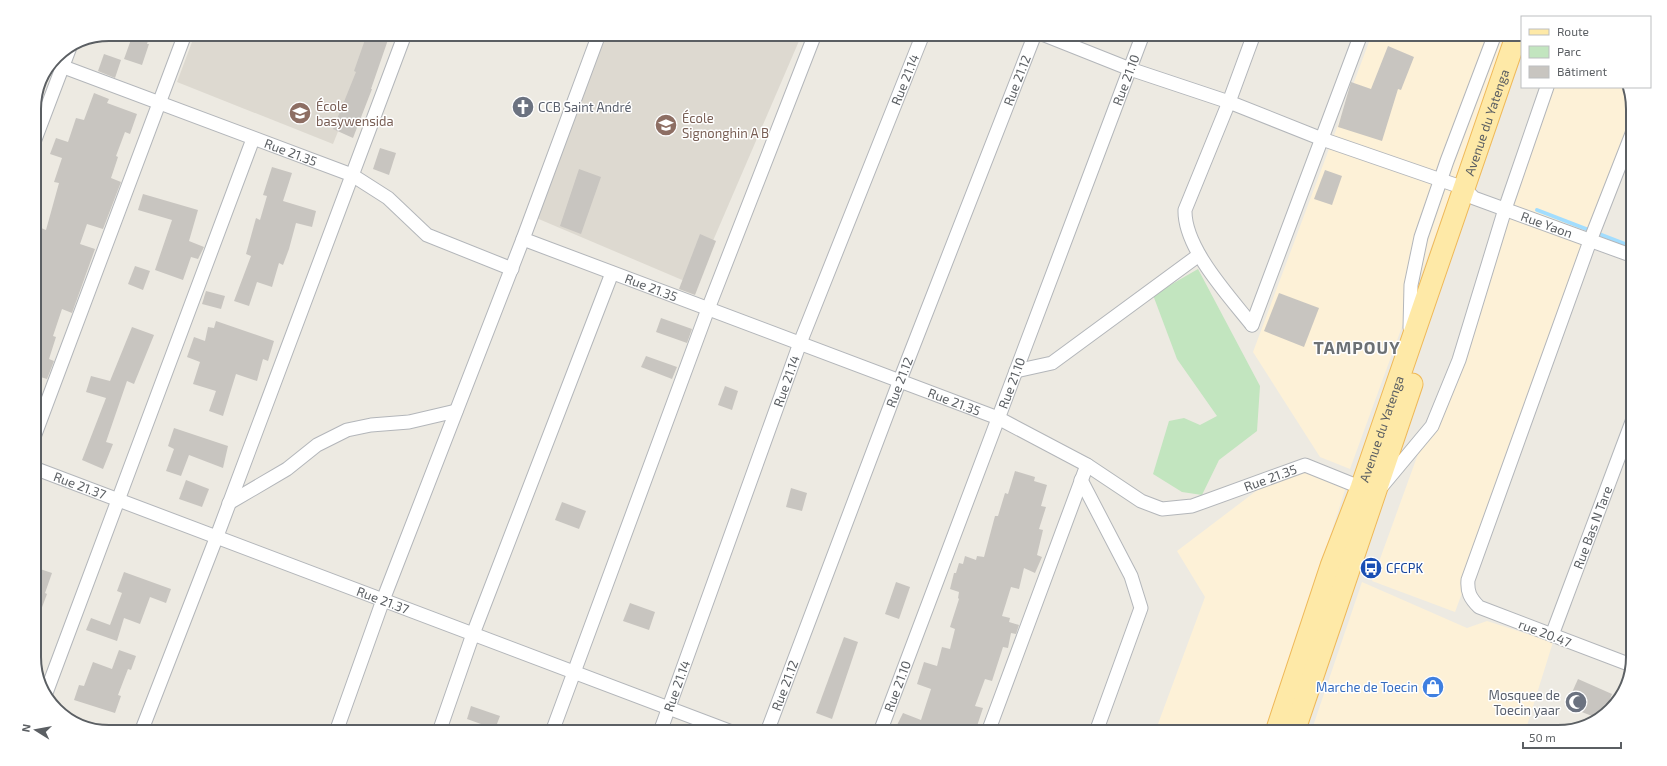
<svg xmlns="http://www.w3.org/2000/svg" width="1667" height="766" font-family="'Exo 2',sans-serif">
  <rect width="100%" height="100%" fill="#edeae2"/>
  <g fill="#fdf1d7">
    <path d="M1372,34H1509L1350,469L1320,457L1253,352Z"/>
    <path d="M1551,87H1627L1633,105V132L1455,612L1372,581Z"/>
    <path d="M1305,469L1346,487L1267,732H1155L1205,597L1177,551L1272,479Z"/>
    <path d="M1362,582L1467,628L1487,621L1553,642L1525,732H1311Z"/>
  </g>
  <g fill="#ddd9d0">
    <path d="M195,34H377L333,144L177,82Z"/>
    <path d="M605,34H802L694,285L534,217Z"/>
  </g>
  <path fill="#c2e5bf" d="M1198,269L1260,386L1257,431L1219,460L1202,495L1182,492L1153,474L1169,421L1184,418L1200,425L1217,416L1177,359L1153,295Z"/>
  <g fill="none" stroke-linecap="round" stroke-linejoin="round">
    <path stroke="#a2ddfe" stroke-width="4" d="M1537,210L1633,247"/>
  </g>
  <g fill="#c8c5c0">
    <path d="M133,34H150L147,44H149L142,65L124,59Z"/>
    <path d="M367,34H390L371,89H372L353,138L333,129L356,72L354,71Z"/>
    <path d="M1388,46L1414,57L1401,90L1398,89L1382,141L1338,127L1351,82L1371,89Z"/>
    <path d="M104,54L121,60L115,78L98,71Z"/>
    <path d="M94,93L109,99L107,103L137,114L130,134L125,132L116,156L118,157L111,178L121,182L103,229L87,224L80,244L95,249L72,313L62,309L53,336L56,337L49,359L54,361L47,379L34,375V247L41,228L46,230L59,183L54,182L62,158L50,154L56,138L68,142L76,118L84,120Z"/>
    <path d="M380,148L396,153L389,175L373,169Z"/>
    <path d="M272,167L292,173L283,201L316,211L312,227L296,223L289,249L283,265L279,263L272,287L257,282L249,306L234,301L251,256L246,254L256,218L260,220L267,196L263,195Z"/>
    <path d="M579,169L601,177L581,234L560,226Z"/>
    <path d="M1325,170L1342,176L1332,205L1314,199Z"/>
    <path d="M143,194L198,210L189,241L204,247L198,259L191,257L183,280L155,270L172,220L138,210Z"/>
    <path d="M700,234L716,241L695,295L679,289Z"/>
    <path d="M135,266L150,271L143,290L128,284Z"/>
    <path d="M206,291L225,296L221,309L202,304Z"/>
    <path d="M1279,293L1319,308L1304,347L1264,331Z"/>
    <path d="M661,318L692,329L687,343L656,332Z"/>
    <path d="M216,321L274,341L268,361L263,359L257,381L236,374L223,416L209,411L216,391L193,384L200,362L187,357L194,337L205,341L208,327L214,328Z"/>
    <path d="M132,327L154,335L134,384L127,381L106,442L113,444L103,469L82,460L106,398L86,392L91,376L110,381Z"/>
    <path d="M646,356L677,367L672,379L641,367Z"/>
    <path d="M725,386L738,391L732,410L718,405Z"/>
    <path d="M174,428L228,446L223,468L189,455L181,476L166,471L174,449L168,446Z"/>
    <path d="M1015,471L1035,477L1034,481L1047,485L1041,506L1046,507L1039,529L1043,530L1037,555L1042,557L1035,573L1024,568L1019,589L1011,587L1002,616L1010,618L1009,622L1019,625L1016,634L1011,633L1008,648L1003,647L992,681L985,679L975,706L983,708L975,732H903L904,728L897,725L903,713L921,720L931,689L917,684L924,662L937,666L942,647L950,649L955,629L950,627L959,599L958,598L959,592L950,589L954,573H956L959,563L963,564L965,556L976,560L977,556L984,557L995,516H998L1005,493L1008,494Z"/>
    <path d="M186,480L209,489L202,507L179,499Z"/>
    <path d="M791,488L807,493L802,511L786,507Z"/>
    <path d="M562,502L586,511L579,529L555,520Z"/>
    <path d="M40,569L52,573L45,593L47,594L35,626L34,584Z"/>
    <path d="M124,572L171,589L166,603L150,597L140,624L124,618L117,641L86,630L91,618L110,625L122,593L117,591Z"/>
    <path d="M896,582L910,587L899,619L885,614Z"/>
    <path d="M630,603L655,612L649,630L623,621Z"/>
    <path d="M844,637L858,642L832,719L816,713Z"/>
    <path d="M119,650L136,656L131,670L128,669L118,695L121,696L115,713L74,700L79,685L84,686L93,662L112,669Z"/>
    <path d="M1578,679L1612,694L1604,714L1600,719L1566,706Z"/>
    <path d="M471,706L500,716L495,729L467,719Z"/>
  </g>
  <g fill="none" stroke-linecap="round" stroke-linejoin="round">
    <g stroke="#b3b6ba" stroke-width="15">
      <g id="minor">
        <path id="s1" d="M1042,34L1130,69L1229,102L1322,139L1464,188L1474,198L1633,256"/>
        <path id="s2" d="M53,63L352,175L388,198L427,235L512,269"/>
        <path d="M34,142L70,47"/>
        <path id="s3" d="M523,239L998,418L1087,465L1141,501L1162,509L1192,506L1305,465L1367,490"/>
        <path d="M1252,325C1229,296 1184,248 1185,210L1229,102L1254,34"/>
        <path d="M1252,325L1361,34"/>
        <path d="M1410,328L1411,285L1421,237L1447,161L1495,34"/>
        <path d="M1016,371L1052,363L1199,255"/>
        <path d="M34,437L185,34"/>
        <path id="s4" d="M34,468L732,732"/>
        <path d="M1081,480L1131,576L1141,608L1096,732"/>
        <path d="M1382,486L1432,426L1459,360L1505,209L1547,87"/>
        <path d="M229,503L287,469L317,445L347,430L371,425L409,422L456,411"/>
        <path id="s5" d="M1552,635L1633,419"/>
        <path d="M1631,665L1479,607C1470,598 1467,592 1468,580L1590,241L1633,131"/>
        <path d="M46,693L253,139"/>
        <path d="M141,732L217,536L405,34"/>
        <path d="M336,732L383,600L523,239L599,34"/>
        <path d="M439,732L473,634L612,273"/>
        <path d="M552,732L708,309L815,34"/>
        <path id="s6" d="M660,732L800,343L923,34"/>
        <path id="s7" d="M767,732L900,380L1035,34"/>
        <path id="s8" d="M880,732L1143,34"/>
        <path d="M988,732L1087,465"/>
      </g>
    </g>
    <g stroke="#efb959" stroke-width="23">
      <g id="primary">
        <path id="s9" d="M1276,732L1331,566L1361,488L1517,34"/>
        <path d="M1294,732L1412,384"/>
      </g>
    </g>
    <use href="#minor" stroke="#fff" stroke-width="13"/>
    <use href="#primary" stroke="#fee9a7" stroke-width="21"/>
  </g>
  <defs>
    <g id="church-disc" transform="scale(1.15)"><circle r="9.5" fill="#6b7280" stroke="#fff"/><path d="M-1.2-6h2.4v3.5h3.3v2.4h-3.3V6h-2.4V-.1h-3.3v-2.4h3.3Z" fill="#fff"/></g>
    <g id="school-disc" transform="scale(1.15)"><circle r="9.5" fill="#8d6e63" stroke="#fff"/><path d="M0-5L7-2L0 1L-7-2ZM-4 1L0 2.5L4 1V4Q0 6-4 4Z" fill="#fff"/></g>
    <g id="bus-disc" transform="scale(1.15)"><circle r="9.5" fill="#1a4fb4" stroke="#fff"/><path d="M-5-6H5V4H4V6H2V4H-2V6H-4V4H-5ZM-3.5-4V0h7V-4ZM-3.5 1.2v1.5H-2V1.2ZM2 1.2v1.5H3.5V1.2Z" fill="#fff"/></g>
    <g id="shop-disc" transform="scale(1.15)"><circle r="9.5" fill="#3f7fe0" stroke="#fff"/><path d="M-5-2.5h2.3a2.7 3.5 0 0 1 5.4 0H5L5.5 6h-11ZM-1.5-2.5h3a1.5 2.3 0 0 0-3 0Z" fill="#fff"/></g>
    <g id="mosque-disc" transform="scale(1.15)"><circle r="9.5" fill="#6b7280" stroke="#fff"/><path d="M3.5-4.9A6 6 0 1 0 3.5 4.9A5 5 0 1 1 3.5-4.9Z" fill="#fff"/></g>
  </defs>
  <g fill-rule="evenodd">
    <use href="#church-disc" x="523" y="107"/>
    <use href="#school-disc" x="300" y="113"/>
    <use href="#school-disc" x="666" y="125"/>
    <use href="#bus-disc" x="1371" y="568"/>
    <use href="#shop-disc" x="1433" y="687"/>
    <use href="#mosque-disc" x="1576" y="702"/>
  </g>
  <g text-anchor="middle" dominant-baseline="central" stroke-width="3" stroke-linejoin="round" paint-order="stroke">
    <g font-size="13" fill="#5b5f63" stroke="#fff">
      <text stroke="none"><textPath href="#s6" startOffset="697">Rue 21.14</textPath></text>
      <text stroke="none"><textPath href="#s7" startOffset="698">Rue 21.12</textPath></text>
      <text stroke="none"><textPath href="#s8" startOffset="697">Rue 21.10</textPath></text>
      <text stroke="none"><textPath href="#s9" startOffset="645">Avenue du Yatenga</textPath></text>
      <text stroke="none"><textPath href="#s2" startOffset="254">Rue 21.35</textPath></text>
      <text stroke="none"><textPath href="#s1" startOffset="541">Rue Yaon</textPath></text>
      <text stroke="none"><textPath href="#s3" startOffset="137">Rue 21.35</textPath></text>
      <text stroke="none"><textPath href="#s6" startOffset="373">Rue 21.14</textPath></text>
      <text stroke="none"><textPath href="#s7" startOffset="374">Rue 21.12</textPath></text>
      <text stroke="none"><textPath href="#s8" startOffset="373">Rue 21.10</textPath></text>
      <text stroke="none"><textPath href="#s3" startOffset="461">Rue 21.35</textPath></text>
      <text stroke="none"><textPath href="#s9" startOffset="321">Avenue du Yatenga</textPath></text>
      <text stroke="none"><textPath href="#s3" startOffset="809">Rue 21.35</textPath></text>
      <text stroke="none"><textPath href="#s4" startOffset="49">Rue 21.37</textPath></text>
      <text stroke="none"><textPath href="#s5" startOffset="115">Rue Bas N Tare</textPath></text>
      <text stroke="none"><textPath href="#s4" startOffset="373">Rue 21.37</textPath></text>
      <text transform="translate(1545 633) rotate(21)">rue 20.47</text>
      <text stroke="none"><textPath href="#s7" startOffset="50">Rue 21.12</textPath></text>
      <text stroke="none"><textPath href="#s6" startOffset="49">Rue 21.14</textPath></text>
      <text stroke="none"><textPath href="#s8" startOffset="49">Rue 21.10</textPath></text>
    </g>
    <g font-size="13" fill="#785e54" stroke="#fff" text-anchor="start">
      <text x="316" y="106">École<tspan x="316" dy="15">basywensida</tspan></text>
      <text x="682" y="118">École<tspan x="682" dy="15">Signonghin A B</tspan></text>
    </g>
    <g font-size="13" fill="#5b616d" stroke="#fff" text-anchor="start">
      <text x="538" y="107">CCB Saint André</text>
      <text x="1560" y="695" text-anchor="end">Mosquee de<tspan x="1560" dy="15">Toecin yaar</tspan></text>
    </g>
    <g font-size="13" fill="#164399" stroke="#fff" text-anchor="start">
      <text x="1386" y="568">CFCPK</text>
    </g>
    <g font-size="13" fill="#366cbe" stroke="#fff" text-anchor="end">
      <text x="1418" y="687">Marche de Toecin</text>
    </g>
    <g font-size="17" font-weight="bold" letter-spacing="1" fill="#6c7175" stroke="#fff">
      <text x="1357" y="347">TAMPOUY</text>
    </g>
  </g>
  <path d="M0 0H1667V766H0ZM109 41H1558A68 68 0 0 1 1626 109V657A68 68 0 0 1 1558 725H109A68 68 0 0 1 41 657V109A68 68 0 0 1 109 41Z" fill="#fff" fill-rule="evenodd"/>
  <path fill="none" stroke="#5b5f63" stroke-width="2" d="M109 41H1558A68 68 0 0 1 1626 109V657A68 68 0 0 1 1558 725H109A68 68 0 0 1 41 657V109A68 68 0 0 1 109 41Z"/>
  <rect x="1521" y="16" width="130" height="72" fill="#ffffff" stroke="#bdbfc1"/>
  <rect x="1529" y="29" width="20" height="6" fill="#fee9a7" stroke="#bdbfc1"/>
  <text x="1557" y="36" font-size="12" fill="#5b5f63">Route</text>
  <rect x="1529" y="46" width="20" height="12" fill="#c2e5bf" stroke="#bdbfc1"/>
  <text x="1557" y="56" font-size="12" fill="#5b5f63">Parc</text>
  <rect x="1529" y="66" width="20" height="12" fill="#c8c5c0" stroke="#bdbfc1"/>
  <text x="1557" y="76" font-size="12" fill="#5b5f63">Bâtiment</text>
  <g transform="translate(36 730) rotate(281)" stroke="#ffffff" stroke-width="3" paint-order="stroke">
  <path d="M0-3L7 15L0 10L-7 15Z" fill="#5b5f63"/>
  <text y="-6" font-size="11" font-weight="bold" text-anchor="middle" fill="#5b5f63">N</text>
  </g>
  <path d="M1523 742v6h98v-6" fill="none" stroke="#5b5f63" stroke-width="2"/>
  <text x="1529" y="742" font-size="12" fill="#5b5f63" stroke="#ffffff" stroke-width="3" paint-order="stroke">50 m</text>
</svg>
